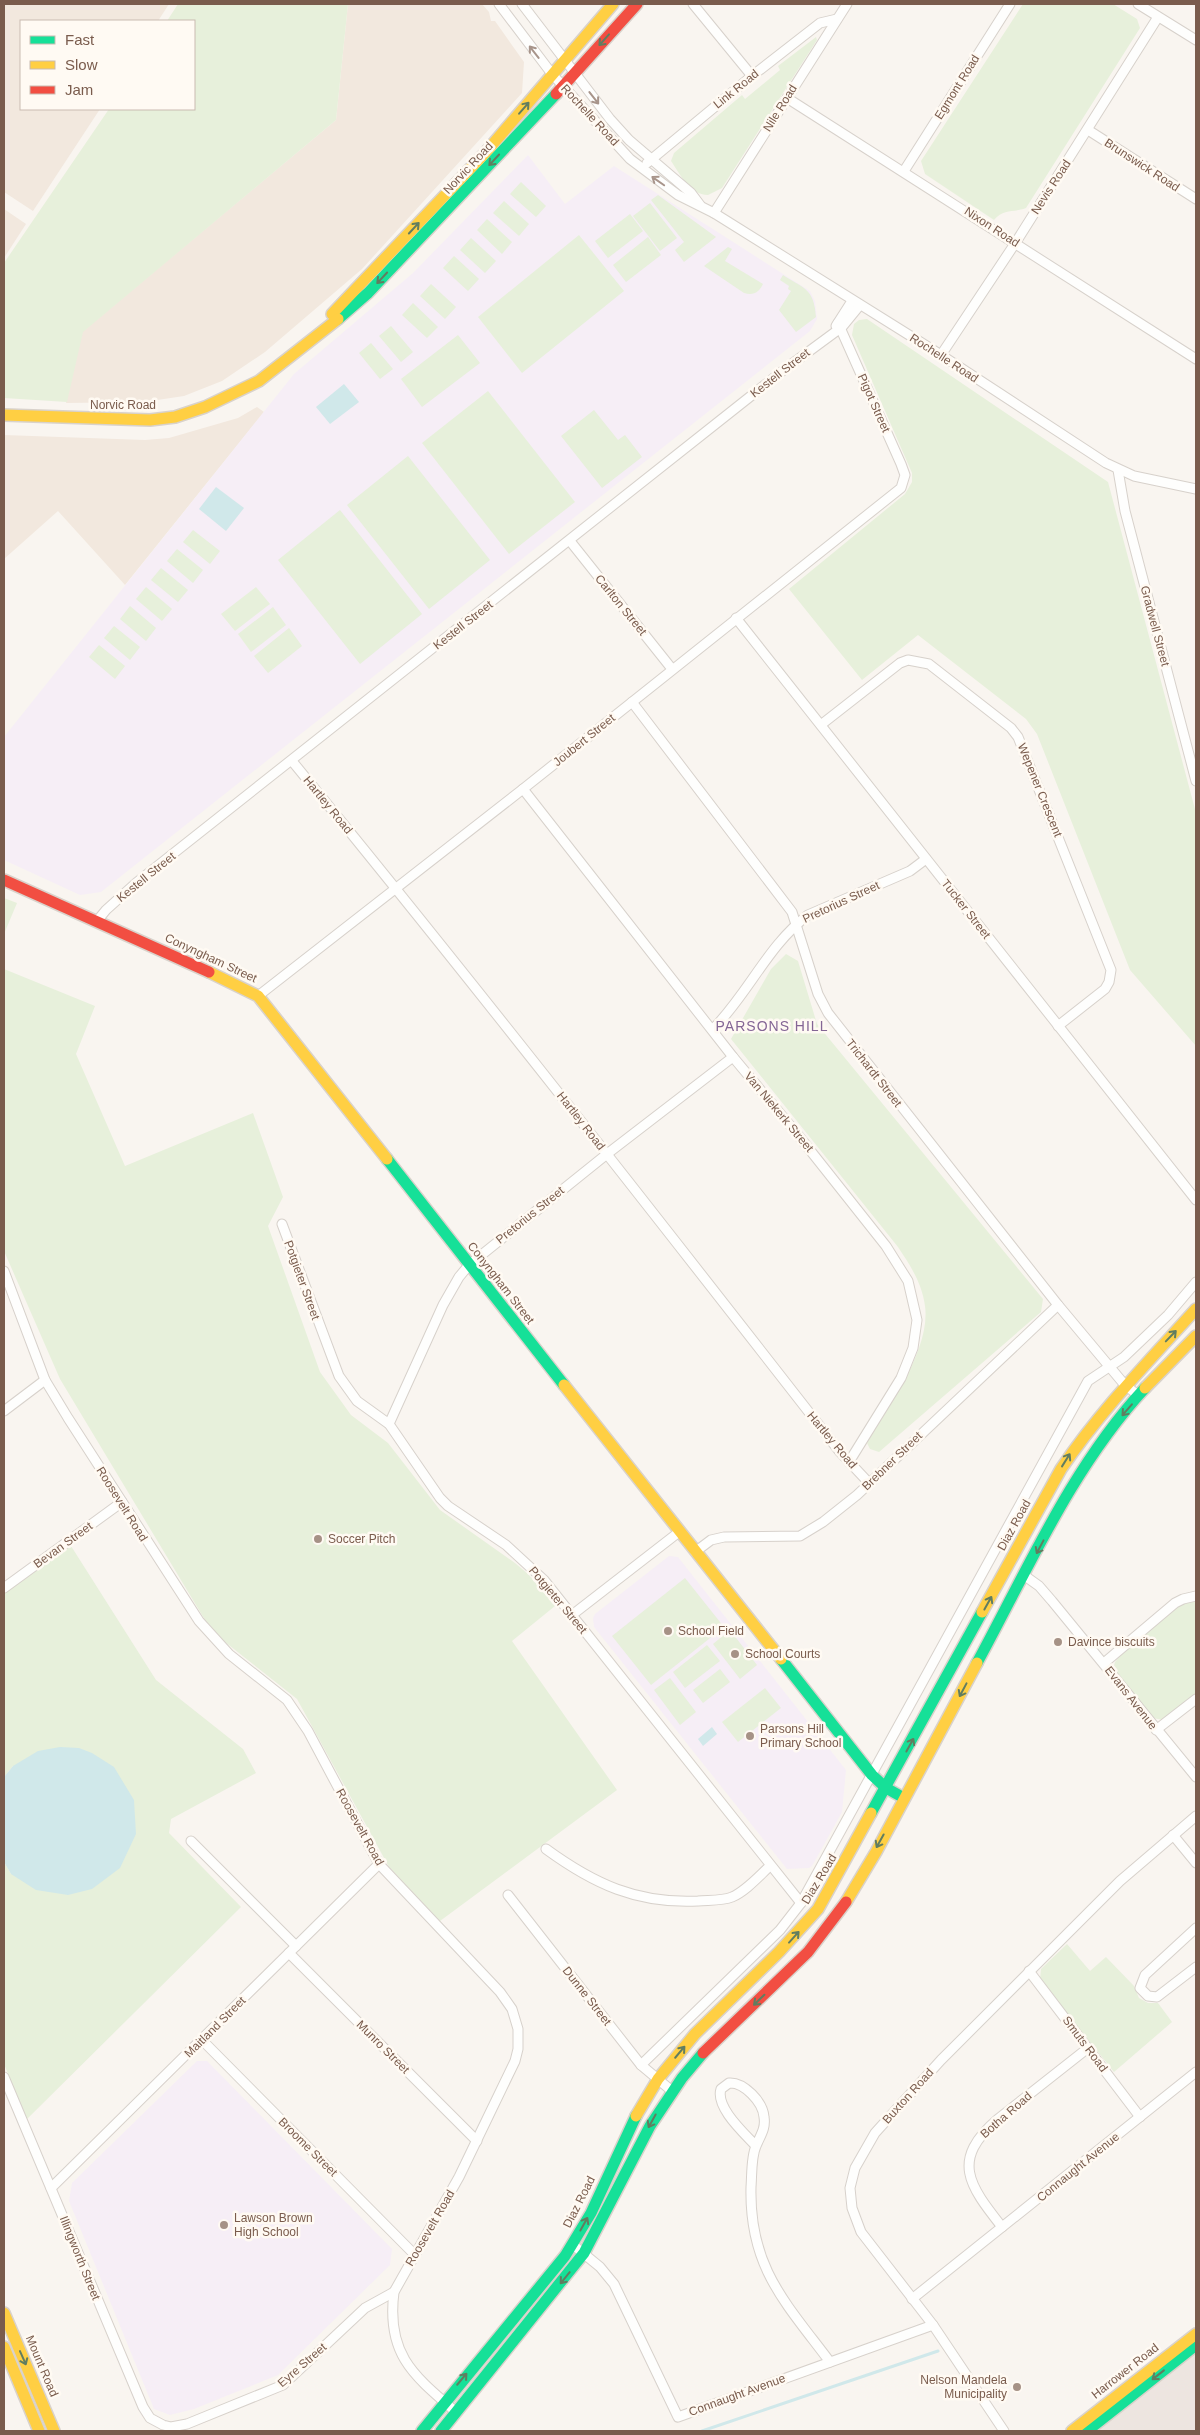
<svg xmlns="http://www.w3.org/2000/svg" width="1200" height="2435" font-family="Helvetica,sans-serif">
  <rect width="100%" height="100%" fill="#f9f5f0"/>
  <g fill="#f2e8de">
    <path d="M4,4H169L158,21H21V109H100L33,211L4,192Z"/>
    <path d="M348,4H482L489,12L491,21H495L524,62L522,93L362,269L265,352L222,381L184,396L144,402L66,403L82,332L336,120Z"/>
    <path d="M4,209L26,224L4,258Z"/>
    <path d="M257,407L264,412L125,585L58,511L4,559V435L145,440L169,438L238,418Z"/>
  </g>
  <path fill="#ede5e0" d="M1196,2350V2431H1096Z"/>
  <g fill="#f6eef6">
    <path d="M528,155L565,204L614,166L810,291L815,301L817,319L810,331L101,892L80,895L4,860V737L294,374L413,273Z"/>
    <path d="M669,1556L678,1557L846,1770L842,1812L812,1866L809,1868L787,1869L594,1627L593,1618L595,1614Z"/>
    <path d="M197,2061H207L392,2249L390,2265L278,2375L194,2409L170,2415L154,2409L69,2201L72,2183Z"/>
  </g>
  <g fill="#e7f0db">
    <path d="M178,4H348L336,120L83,332L67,402L4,398V263L109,109H194V21H167Z"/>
    <path d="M1023,4H1113L1137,19L1140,28L1026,208C1013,213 1004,208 994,220L925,174L921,161Z"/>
    <path d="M816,37L817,40L722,188L708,195C690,195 680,174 671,161L674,153L742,95L745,99L780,70L778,66Z"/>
    <path d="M521,182L546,206L536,217L510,194Z"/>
    <path d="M658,195L716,237L684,262L675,250L684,242L651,200Z"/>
    <path d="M504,201L529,224L519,236L493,213Z"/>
    <path d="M650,203L677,238L660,251L633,216Z"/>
    <path d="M630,214L643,231L608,258L595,241Z"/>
    <path d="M487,219L512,242L502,254L477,230Z"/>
    <path d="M579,235L624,291L522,373L478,317Z"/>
    <path d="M648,237L661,255L626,282L613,265Z"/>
    <path d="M471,238L496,261L485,273L460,250Z"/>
    <path d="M728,247L732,249L725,261L763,284C759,292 754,296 744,293L704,266Z"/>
    <path d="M454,256L479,279L468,291L443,268Z"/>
    <path d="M783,275C805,289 814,289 816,317L796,332L779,310L791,291L788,289L789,286L780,280Z"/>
    <path d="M431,284L456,307L445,319L420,296Z"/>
    <path d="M413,303L438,327L427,338L402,315Z"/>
    <path d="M867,319L1108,482L1196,813V1046L1130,970L1037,734L1026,719L918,635L862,680L789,589L905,494L912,482V473L852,335L854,324L859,320Z"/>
    <path d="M391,326L413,352L401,362L379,336Z"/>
    <path d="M458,335L480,363L422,407L401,379Z"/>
    <path d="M371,343L393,369L380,379L359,353Z"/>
    <path d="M488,391L575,502L509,554L422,443Z"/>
    <path d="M594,410L618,440L625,435L642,457L602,488L561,436Z"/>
    <path d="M408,456L490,560L429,609L347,505Z"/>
    <path d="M340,510L422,614L360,664L278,560Z"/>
    <path d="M193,530L220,551L210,564L183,542Z"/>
    <path d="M177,549L203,570L193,583L167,561Z"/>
    <path d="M161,568L188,590L178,602L151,580Z"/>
    <path d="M146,587L172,609L162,621L136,599Z"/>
    <path d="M256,587L270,604L235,631L221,614Z"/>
    <path d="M130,606L156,628L146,641L120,619Z"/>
    <path d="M273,607L286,625L251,652L238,634Z"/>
    <path d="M114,626L140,647L130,660L104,638Z"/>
    <path d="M289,628L302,646L268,673L254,656Z"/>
    <path d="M99,645L125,666L115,679L89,657Z"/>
    <path d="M4,898L17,903L4,934Z"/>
    <path d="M786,954L798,961L817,1024L1043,1299L1041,1312L879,1452L870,1449L867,1443C888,1407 931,1349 925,1306C922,1283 910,1265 898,1247L731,1039L771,969Z"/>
    <path d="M4,969L95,1006L76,1054L125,1166L253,1113L283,1197L268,1226L320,1372L351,1415L388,1443L440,1510L515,1563L528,1574L555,1606L512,1641L617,1790L440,1921L389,1867L297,1699L225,1642L205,1620L60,1379L4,1251Z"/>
    <path d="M71,1546L156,1680L243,1749L256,1773L171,1819L169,1833L241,1907L27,2119L4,2064V1862L11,1874L13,1766L4,1777V1594Z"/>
    <path d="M685,1578L724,1627L651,1685L612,1636Z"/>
    <path d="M1196,1601V1693L1163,1720L1153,1718L1113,1669L1115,1662L1120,1656L1182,1603Z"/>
    <path d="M730,1630L757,1665L740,1679L713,1644Z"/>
    <path d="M707,1645L720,1661L685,1688L673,1672Z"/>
    <path d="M720,1669L730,1682L703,1703L693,1690Z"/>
    <path d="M670,1678L696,1712L680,1725L654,1690Z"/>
    <path d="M765,1688L781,1708L738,1742L722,1722Z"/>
    <path d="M1067,1944L1090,1971L1106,1957L1134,1986L1139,1998L1148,2003H1158L1172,2022L1114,2072L1040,1980L1041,1969Z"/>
  </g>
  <g fill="#d0e8ea">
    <path d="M344,384L359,402L330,424L316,407Z"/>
    <path d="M216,487L244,508L226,531L199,509Z"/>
    <path d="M712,1727L717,1734L703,1746L698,1739Z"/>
    <path d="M60,1747L79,1748L92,1753L114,1767L134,1800L136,1834L120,1868L92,1889L68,1895L36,1890L11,1874L4,1862V1777L13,1766L38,1751Z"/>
  </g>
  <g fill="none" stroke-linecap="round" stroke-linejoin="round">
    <path stroke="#d0e8ea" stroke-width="3" d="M702,2431L938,2351"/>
    <g stroke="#d7d1cb" stroke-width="11">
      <g id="street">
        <path d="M499,4L552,74L630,159L678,195L714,213L941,355L1106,463L1134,476L1196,489"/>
        <path d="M522,4L610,119L629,140L691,193L700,205"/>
        <path d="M693,4L752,76"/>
        <path d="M1138,4L1196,40"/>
        <path d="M787,98L1196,359"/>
        <path d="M1088,130L1196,199"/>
        <path d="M647,163L752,76L820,23L837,19"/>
        <path d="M904,171L1010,4"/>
        <path d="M714,213L847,4"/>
        <path d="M836,326L852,301"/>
        <path d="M941,355L1016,242L1158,17"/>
        <path d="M1118,470L1125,511L1196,781"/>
        <path d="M570,541L672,669"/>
        <path d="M736,618L1196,1200"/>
        <path d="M632,702L792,912L818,994L828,1013L1058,1305L1124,1384L1139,1396"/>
        <path d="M822,724L900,663L908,660L929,664L1011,728L1018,737L1111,970L1109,982L1105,989L1058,1026"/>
        <path d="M292,761C478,988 659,1220 840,1452L869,1483"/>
        <path d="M523,789L733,1057L798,1135L886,1246L908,1281L917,1320L913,1348L901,1378L849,1462"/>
        <path d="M97,921L106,910L136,883L785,369L842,327L860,305"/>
        <path d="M258,996L523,789L901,488L905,475L901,464L838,323"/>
        <path d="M713,1029C748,994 768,945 808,915L910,871L926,859"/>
        <path d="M282,1224L339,1376L357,1401L389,1424L440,1498L448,1506L506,1545L544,1580L801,1903"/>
        <path d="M4,1271L45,1380L68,1418L199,1621L229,1654L287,1700L308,1731L379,1864L500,1992L512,2009L518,2029V2049L515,2061L459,2177L394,2292C386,2354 413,2375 456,2412"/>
        <path d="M4,1411L45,1380"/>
        <path d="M389,1424L443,1305L459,1277L469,1265L607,1154L733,1057"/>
        <path d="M695,1552L711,1540L724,1537L800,1536L823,1522L857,1495L1058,1305"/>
        <path d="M1025,1576L1039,1586L1052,1601L1196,1777"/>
        <path d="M4,1588L122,1502"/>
        <path d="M572,1615L679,1532"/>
        <path d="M1104,1663L1175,1603L1183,1599L1196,1596"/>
        <path d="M1156,1730L1196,1699"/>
        <path d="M1173,1835L1196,1863"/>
        <path d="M191,1841L296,1946"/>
        <path d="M546,1849C594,1884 637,1904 698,1901C709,1900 722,1901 732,1897C746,1891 759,1876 770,1866"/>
        <path d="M508,1895L641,2065L672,2091"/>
        <path d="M1196,1928L1145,1975L1140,1988L1148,1996L1157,1997L1196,1967"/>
        <path d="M289,1953L477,2141"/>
        <path d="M1029,1971L1140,2117"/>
        <path d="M202,2040L414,2254"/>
        <path d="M641,2065L780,1930L801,1903L1088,1381L1124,1357L1168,1315L1196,1282"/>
        <path d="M4,2077L143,2407L150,2418L163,2425L171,2427L187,2424L283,2385L365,2308L394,2292"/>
        <path d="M756,2146C744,2133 715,2107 721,2089L729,2083C744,2082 763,2102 764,2117C766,2129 760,2136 756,2146C751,2157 752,2175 751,2187C749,2267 785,2302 830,2362"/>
        <path d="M51,2188L379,1864"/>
        <path d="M1002,2227C969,2185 950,2160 998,2119L1088,2048"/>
        <path d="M572,2244L600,2267L614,2284L678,2417L933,2325"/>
        <path d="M912,2299L1196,2072"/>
        <path d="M1004,2431L933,2325L861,2232L852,2208L850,2188L855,2168L875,2133L941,2060L1120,1881L1196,1816"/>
      </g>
    </g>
    <g stroke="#d9d2cb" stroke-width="14">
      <g id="fast">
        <path d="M338,319L368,293L556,94"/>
        <path d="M387,1159L564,1385"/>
        <path d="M781,1659L872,1775L886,1788L904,1798"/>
        <path d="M977,1663C1028,1569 1072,1467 1145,1388"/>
        <path d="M871,1813L982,1612"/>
        <path d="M422,2431L565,2256L591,2213L636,2116"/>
        <path d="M441,2431L584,2253L650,2126L682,2078L703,2053"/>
        <path d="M1087,2431L1196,2345"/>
      </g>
    </g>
    <g stroke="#d9d2cb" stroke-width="14">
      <g id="slow">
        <path d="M332,314L486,152L613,4"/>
        <path d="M4,415L150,420L175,417L205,407L259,381L338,319"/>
        <path d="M209,972L258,996L387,1159"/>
        <path d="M564,1385L781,1659"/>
        <path d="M1145,1388L1196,1336"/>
        <path d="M982,1612L1061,1469C1100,1411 1149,1361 1196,1309"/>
        <path d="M846,1902L876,1852L977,1663"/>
        <path d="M636,2116L658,2079L695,2034L779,1952L818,1909L871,1813"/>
        <path d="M4,2313L54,2431"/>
        <path d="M4,2347L39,2431"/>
        <path d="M1072,2431L1196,2334"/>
      </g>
    </g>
    <g stroke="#d9d2cb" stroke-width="14">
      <g id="jam">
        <path d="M556,94L637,4"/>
        <path d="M4,880L209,972"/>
        <path d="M703,2053L808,1952L846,1902"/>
      </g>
    </g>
    <use href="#street" stroke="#fefefd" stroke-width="9"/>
    <use href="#fast" stroke="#16e098" stroke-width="11"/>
    <use href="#slow" stroke="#ffcf43" stroke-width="11"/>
    <use href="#jam" stroke="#f24e42" stroke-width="11"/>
  </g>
  <defs><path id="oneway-shaft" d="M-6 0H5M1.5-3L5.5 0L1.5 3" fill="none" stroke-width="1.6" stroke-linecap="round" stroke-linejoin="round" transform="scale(1.25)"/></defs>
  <g stroke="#617d60">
    <use href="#oneway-shaft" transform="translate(604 40) rotate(132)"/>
    <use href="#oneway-shaft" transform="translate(524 108) rotate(-49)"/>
    <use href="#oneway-shaft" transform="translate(494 160) rotate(133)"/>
    <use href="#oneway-shaft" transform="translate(414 228) rotate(-47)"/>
    <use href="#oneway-shaft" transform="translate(382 278) rotate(133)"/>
    <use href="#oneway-shaft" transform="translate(1171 1336) rotate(-46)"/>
    <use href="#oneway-shaft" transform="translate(1127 1410) rotate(131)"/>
    <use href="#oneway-shaft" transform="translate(1066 1460) rotate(-58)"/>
    <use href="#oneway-shaft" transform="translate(1040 1547) rotate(118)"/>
    <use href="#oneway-shaft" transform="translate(988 1603) rotate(-61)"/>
    <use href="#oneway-shaft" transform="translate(963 1690) rotate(118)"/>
    <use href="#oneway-shaft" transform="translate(910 1745) rotate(-61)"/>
    <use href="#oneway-shaft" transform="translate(880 1841) rotate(119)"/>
    <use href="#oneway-shaft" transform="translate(794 1937) rotate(-48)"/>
    <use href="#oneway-shaft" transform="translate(759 2000) rotate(136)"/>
    <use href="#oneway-shaft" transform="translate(680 2052) rotate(-50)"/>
    <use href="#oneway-shaft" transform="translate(652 2121) rotate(119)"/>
    <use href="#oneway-shaft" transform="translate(584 2224) rotate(-61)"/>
    <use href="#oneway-shaft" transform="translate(565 2278) rotate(129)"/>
    <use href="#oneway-shaft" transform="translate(23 2358) rotate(66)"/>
    <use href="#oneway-shaft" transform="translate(1158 2375) rotate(142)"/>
    <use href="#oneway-shaft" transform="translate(462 2379) rotate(-50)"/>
  </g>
  <g stroke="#a8958b">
    <use href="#oneway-shaft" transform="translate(534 52) rotate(-128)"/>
    <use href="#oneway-shaft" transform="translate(594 98) rotate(52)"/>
    <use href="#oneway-shaft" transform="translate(658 181) rotate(-145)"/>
  </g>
  <g fill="#a69286" stroke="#fffaf3" stroke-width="2">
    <circle cx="318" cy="1539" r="5"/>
    <circle cx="668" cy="1631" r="5"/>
    <circle cx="1058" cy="1642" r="5"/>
    <circle cx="735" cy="1654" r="5"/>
    <circle cx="750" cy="1736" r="5"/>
    <circle cx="224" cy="2225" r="5"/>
    <circle cx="1017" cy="2387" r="5"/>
  </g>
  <g text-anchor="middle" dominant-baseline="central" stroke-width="5" stroke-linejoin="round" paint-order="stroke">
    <g font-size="12" fill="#7a5c4d" stroke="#fffaf3">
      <text transform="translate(957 87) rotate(-58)">Egmont Road</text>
      <text transform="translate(736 89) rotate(-39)">Link Road</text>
      <text transform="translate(780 108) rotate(-58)">Nile Road</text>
      <text transform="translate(590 115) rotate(47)">Rochelle Road</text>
      <text transform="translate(1142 165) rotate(33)">Brunswick Road</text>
      <text transform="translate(468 168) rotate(-47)">Norvic Road</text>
      <text transform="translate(1051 187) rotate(-57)">Nevis Road</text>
      <text transform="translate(992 227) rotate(33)">Nixon Road</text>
      <text transform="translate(944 358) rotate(33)">Rochelle Road</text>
      <text transform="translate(780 373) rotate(-38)">Kestell Street</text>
      <text transform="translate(874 403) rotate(66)">Pigot Street</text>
      <text x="123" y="405">Norvic Road</text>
      <text transform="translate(621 605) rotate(51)">Carlton Street</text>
      <text transform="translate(463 625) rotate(-38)">Kestell Street</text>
      <text transform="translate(1155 626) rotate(75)">Gradwell Street</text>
      <text transform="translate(584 740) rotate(-39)">Joubert Street</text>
      <text transform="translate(1040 790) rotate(68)">Wepener Crescent</text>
      <text transform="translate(328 805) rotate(51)">Hartley Road</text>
      <text transform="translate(146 877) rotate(-39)">Kestell Street</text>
      <text transform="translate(841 902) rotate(-25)">Pretorius Street</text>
      <text transform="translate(966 909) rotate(52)">Tucker Street</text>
      <text transform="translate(211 958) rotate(25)">Conyngham Street</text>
      <text transform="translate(874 1073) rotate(52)">Trichardt Street</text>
      <text transform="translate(779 1112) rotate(50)">Van Niekerk Street</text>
      <text transform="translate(581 1121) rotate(52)">Hartley Road</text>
      <text transform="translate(530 1215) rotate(-39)">Pretorius Street</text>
      <text transform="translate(302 1280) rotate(70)">Potgieter Street</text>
      <text transform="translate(501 1283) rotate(52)">Conyngham Street</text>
      <text transform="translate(832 1440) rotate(50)">Hartley Road</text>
      <text transform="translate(892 1461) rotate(-44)">Brebner Street</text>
      <text transform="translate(122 1504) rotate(58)">Roosevelt Road</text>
      <text transform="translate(1014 1525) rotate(-61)">Diaz Road</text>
      <text transform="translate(63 1545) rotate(-36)">Bevan Street</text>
      <text transform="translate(558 1600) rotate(50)">Potgieter Street</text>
      <text transform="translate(1131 1698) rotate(52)">Evans Avenue</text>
      <text transform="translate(360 1827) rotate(61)">Roosevelt Road</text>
      <text transform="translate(819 1879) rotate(-59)">Diaz Road</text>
      <text transform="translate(587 1996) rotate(52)">Dunne Street</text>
      <text transform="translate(215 2027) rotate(-45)">Maitland Street</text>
      <text transform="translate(1085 2044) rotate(53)">Smuts Road</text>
      <text transform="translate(383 2047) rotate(45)">Munro Street</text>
      <text transform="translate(908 2096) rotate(-48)">Buxton Road</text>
      <text transform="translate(1006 2115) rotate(-41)">Botha Road</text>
      <text transform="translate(308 2147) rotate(45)">Broome Street</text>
      <text transform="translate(1078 2167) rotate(-39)">Connaught Avenue</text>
      <text transform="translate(579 2202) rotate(-63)">Diaz Road</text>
      <text transform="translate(430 2228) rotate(-60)">Roosevelt Road</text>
      <text transform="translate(80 2258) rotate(68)">Illingworth Street</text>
      <text transform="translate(302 2365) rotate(-41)">Eyre Street</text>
      <text transform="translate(42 2366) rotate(67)">Mount Road</text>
      <text transform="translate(1125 2371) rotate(-38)">Harrower Road</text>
      <text transform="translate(737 2395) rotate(-20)">Connaught Avenue</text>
    </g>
    <g font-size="12" fill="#7a5c4d" stroke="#fffaf3" text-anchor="start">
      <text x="328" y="1539">Soccer Pitch</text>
      <text x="678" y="1631">School Field</text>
      <text x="1068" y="1642">Davince biscuits</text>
      <text x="745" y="1654">School Courts</text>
      <text x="760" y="1729">Parsons Hill<tspan x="760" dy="14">Primary School</tspan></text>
      <text x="234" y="2218">Lawson Brown<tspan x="234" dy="14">High School</tspan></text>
      <text x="1007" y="2380" text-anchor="end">Nelson Mandela<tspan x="1007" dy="14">Municipality</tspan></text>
    </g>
    <g font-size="14" letter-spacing="1" fill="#846695" stroke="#fffaf3">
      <text x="772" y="1026">PARSONS HILL</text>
    </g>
  </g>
  <rect width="1200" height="2435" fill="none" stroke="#7a5c4d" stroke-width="10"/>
  <rect x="20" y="20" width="175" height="90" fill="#fffaf3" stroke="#cabbb1"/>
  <rect x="30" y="36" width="25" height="8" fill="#16e098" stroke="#cabbb1"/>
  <text x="65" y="45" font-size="15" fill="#7a5c4d">Fast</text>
  <rect x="30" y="61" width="25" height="8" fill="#ffcf43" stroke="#cabbb1"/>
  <text x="65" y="70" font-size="15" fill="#7a5c4d">Slow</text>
  <rect x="30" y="86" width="25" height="8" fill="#f24e42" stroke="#cabbb1"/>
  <text x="65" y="95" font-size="15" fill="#7a5c4d">Jam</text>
</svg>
